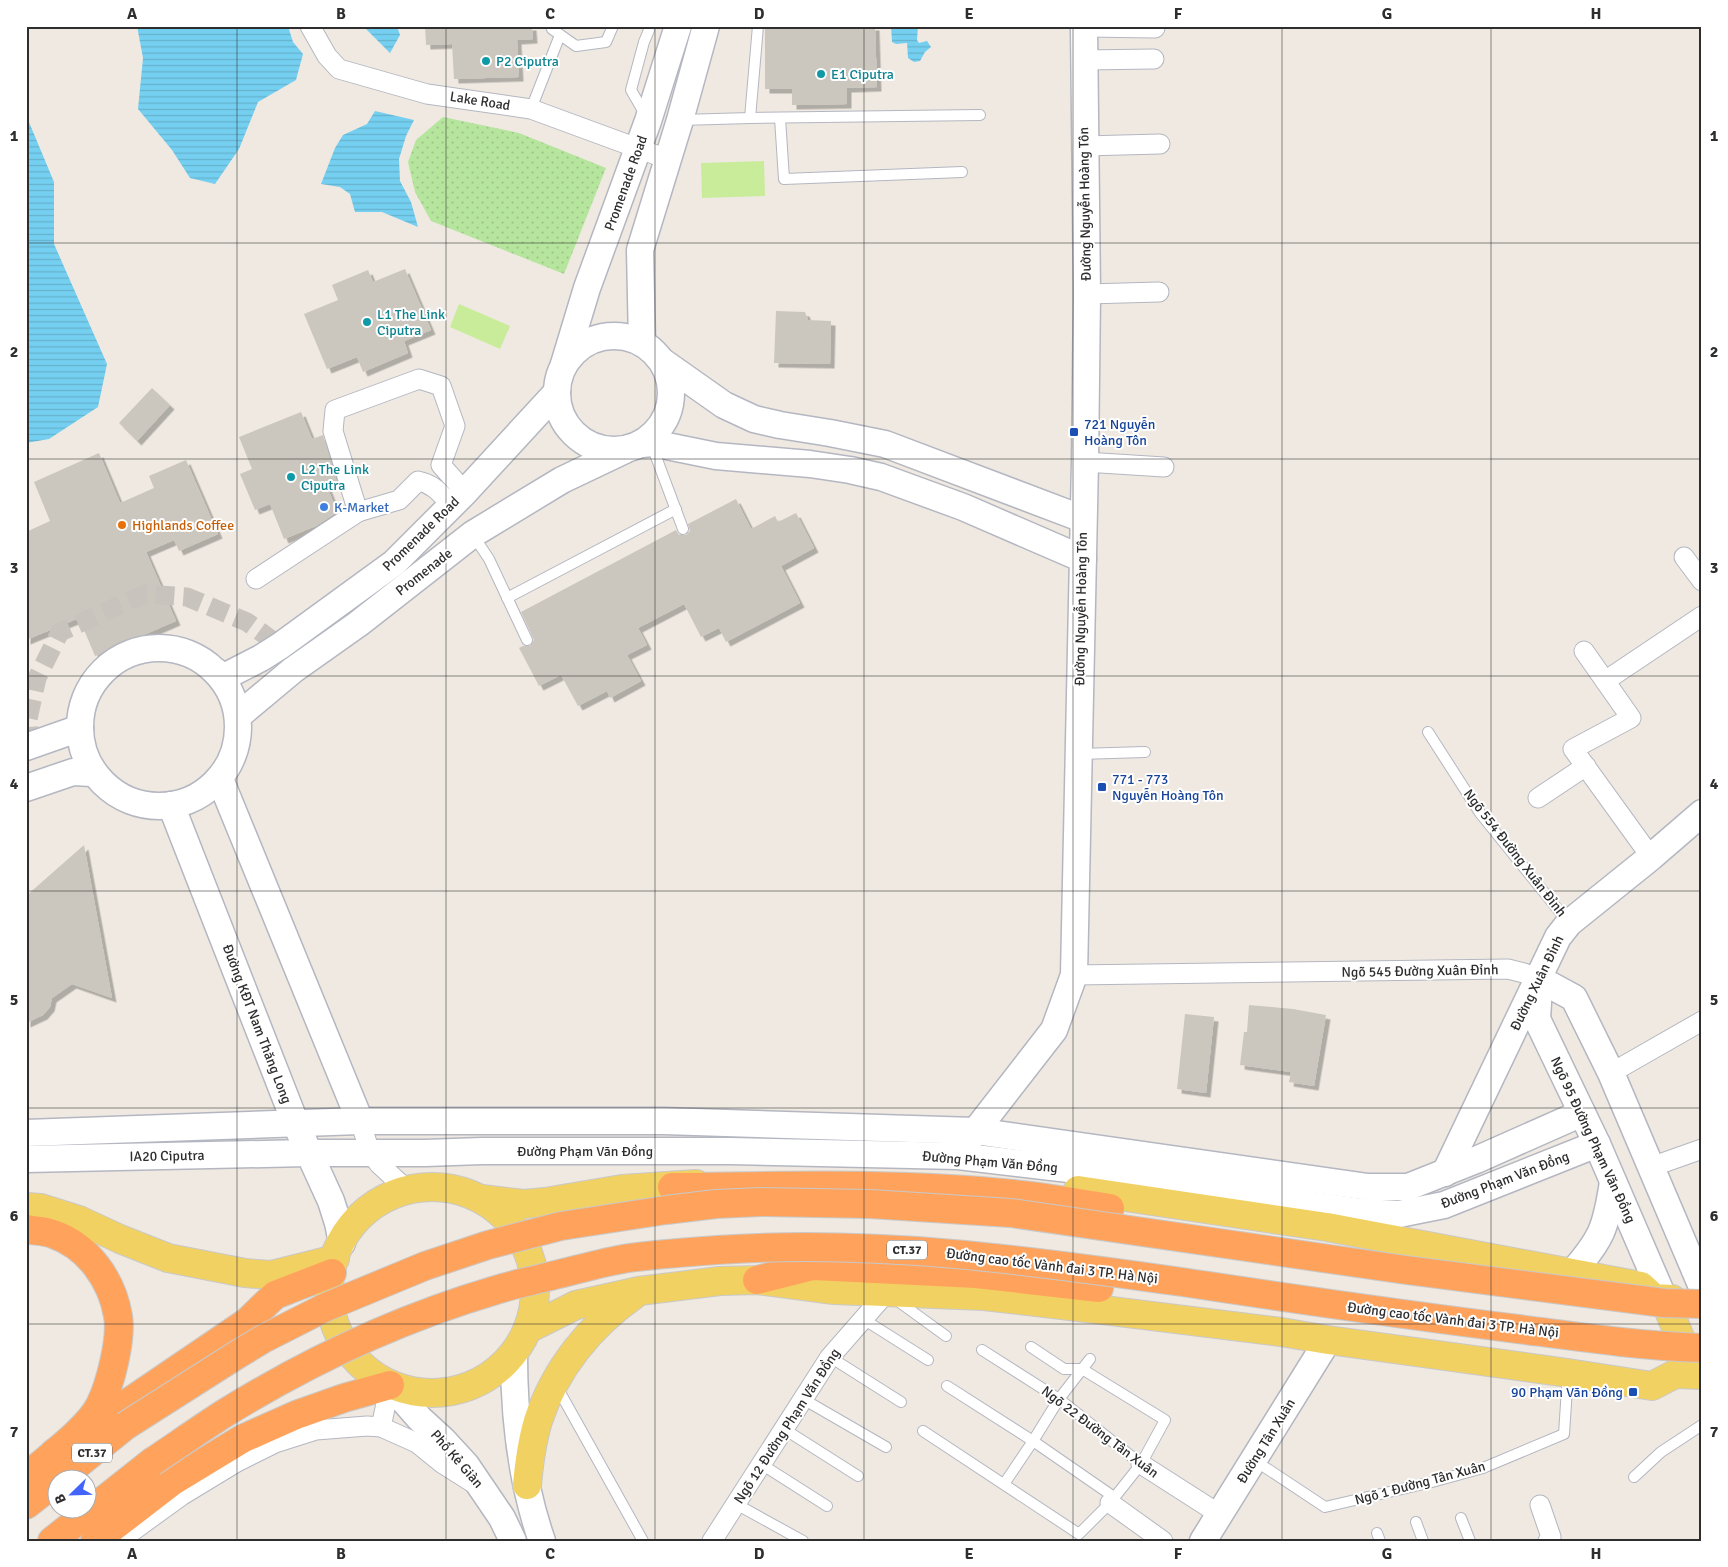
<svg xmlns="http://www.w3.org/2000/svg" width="1728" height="1567" font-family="Signika,sans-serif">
  <defs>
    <pattern id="park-dots" width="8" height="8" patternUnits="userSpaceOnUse" patternTransform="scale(1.25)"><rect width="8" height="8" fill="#b6e59e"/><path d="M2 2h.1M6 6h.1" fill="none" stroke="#9dc588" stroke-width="1.8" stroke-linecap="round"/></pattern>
    <pattern id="water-rules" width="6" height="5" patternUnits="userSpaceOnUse" patternTransform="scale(1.25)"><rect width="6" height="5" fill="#75cff0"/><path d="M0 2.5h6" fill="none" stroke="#66b2ce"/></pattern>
    <filter id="shadow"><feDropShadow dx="4.5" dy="4.5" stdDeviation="0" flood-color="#0004"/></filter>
  </defs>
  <rect width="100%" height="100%" fill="#efe9e1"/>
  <path fill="url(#park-dots)" d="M443,117L519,133L606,168L564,274L431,221L415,192L408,162L416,140Z"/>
  <g fill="#c9ec9a">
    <path d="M764,161L765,196L702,198L701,163Z"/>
    <path d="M459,304L510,326L500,349L450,327Z"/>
  </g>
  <g fill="url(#water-rules)">
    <path d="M137,26H288L293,42L303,54L296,80L258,102L239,149L215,184L190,178L172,150L138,109L143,58Z"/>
    <path d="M363,26H397L400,35L390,53Z"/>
    <path d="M891,26H918L917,40L919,43L927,41L931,47L925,52L920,61L914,62L908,58L907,43L896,44L892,42Z"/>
    <path d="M375,111L414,120L406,136L399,159L400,181L411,202L418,227L382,212H355L350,194L340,187L321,184L335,148L343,135L367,124Z"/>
    <path d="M26,115L54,182V244L107,364L98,407L49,439L26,443Z"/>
  </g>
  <g fill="#cbc7bf" filter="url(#shadow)">
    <path d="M425,26H532L533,39L517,40L519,77L454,79L452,44L426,45Z"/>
    <path d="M765,26H875L877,87L847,88V104L792,105V89H765Z"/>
    <path d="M405,269L431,330L404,341L408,353L363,372L357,357L327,369L304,314L338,300L332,285L368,270L373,282Z"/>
    <path d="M776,311L805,312L808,320L831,321L830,364L774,363Z"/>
    <path d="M152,388L170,405L137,441L119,423Z"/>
    <path d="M301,412L312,439L323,435L337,482L327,486L337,512L316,526L284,539L270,504L255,510L240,474L252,469L239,437Z"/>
    <path d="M99,453L120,503L154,488L149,476L186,460L218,534L179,551L174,540L146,552L176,621L95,656L79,618L26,640V532L50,521L34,482Z"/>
    <path d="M736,499L751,529L775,516L778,522L796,513L814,548L781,566L800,603L726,642L719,628L701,637L684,604L638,628L647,645L627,655L641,681L610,698L607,691L578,706L561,675L539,686L519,648L523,646H530L534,640L521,612L676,530L679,535H686L690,531L688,524Z"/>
    <path d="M84,845L112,998L72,984L52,998L50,1007L43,1015L26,1023V896Z"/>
    <path d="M1249,1005L1293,1009L1326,1015L1314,1086L1289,1082L1291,1072L1240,1065L1244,1032H1247Z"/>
    <path d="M1185,1014L1214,1017L1206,1093L1177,1089Z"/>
  </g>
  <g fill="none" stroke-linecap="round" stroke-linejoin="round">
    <path stroke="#c8c4bd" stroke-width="19" stroke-dasharray="19 9" stroke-linecap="butt" d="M30,746L28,719L37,678L60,632L145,594L187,597L247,622L280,646"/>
    <g stroke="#b4b7c1" stroke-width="12">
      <g id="lane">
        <path d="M551,26L552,29L576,46L606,42L613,26"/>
        <path d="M531,109L560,35"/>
        <path d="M646,116L631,90L644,42L649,30L648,26"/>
        <path d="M750,118L980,115"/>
        <path d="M780,118L784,179L962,172"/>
        <path d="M681,120L750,118L758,26"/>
        <path d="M652,446L683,529"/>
        <path d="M473,535L489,559L527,640"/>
        <path d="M507,598L676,509"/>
        <path d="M1428,732L1480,813L1568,922"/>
        <path d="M1079,754L1145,752"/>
        <path d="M895,1299L946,1336"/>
        <path d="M863,1319L928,1360"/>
        <path d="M982,1350L1059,1399L1141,1464"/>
        <path d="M830,1357L901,1402"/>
        <path d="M947,1386L1033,1441L1114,1497"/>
        <path d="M557,1387L643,1541"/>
        <path d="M803,1399L886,1447"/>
        <path d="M784,1429L858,1476"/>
        <path d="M923,1431L1079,1534L1110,1503L1141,1464L1165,1420L1082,1369H1064L1031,1347"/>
        <path d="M1254,1460L1325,1507L1432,1482L1483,1468L1564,1434L1568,1373"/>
        <path d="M761,1464L827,1506"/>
        <path d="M1634,1477L1661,1452L1702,1425"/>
        <path d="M1004,1484L1033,1441L1059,1399L1090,1359"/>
        <path d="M736,1504L803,1541"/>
        <path d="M1461,1518L1470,1541"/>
        <path d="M1416,1522L1423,1541"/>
        <path d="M1377,1533L1380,1541"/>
      </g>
    </g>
    <g stroke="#b4b7c1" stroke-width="21">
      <g id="street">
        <path d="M310,26L327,56L339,69L427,94L531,109L667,159"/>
        <path d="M1085,27L1155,28"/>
        <path d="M1084,60L1154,59"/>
        <path d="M1084,146L1160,144"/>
        <path d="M1087,294L1159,292"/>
        <path d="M1085,462L1164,467"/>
        <path d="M451,505C441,494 434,484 418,481L399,500L358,512L333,431L335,410L419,379L441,386L455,426L441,465L465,492"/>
        <path d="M1684,557L1702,581"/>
        <path d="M256,579L358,512"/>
        <path d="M1584,651L1631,718L1573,749L1651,857"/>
        <path d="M1605,681L1702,616"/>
        <path d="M1538,798L1586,766"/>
        <path d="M1074,975L1508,969L1524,973L1539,979"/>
        <path d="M1611,1073L1702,1021"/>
        <path d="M360,1121L370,1152L379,1164L406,1189"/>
        <path d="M1651,1167L1702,1149"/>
        <path d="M381,1427L390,1385"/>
        <path d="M1141,1464L1219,1514"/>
        <path d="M1110,1503L1163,1541"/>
        <path d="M1540,1505L1551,1537L1548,1541"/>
        <path d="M119,1541L181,1496L237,1462L275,1443L316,1430L367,1426L381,1427L417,1443L443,1464L473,1483"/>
        <path d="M712,1541L830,1357L886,1293"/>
      </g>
    </g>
    <g stroke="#b4b7c1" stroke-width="29">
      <g id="secondary">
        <circle cx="614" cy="393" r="57"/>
        <path d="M642,343L640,250L680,120L706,26"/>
        <path d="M663,362L724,405L754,419L780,425L830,433L885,444L1083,519"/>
        <path d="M564,364L587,288L648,121L678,26"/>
        <path d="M642,444L652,443L716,456L810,464L850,470L881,477L963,507L1083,559"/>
        <circle cx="159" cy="727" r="79"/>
        <path d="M215,671L224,677L261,658L280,646L394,563L465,492L557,392"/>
        <path d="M238,716L293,670L358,624L473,534L562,480L625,450"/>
        <path d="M26,747L80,728"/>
        <path d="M220,779L360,1121"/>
        <path d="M26,788L73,772L92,773"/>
        <path d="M171,805L295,1122L331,1201L338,1223L342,1243"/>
        <path d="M1539,979L1574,998L1611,1073L1702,1287"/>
        <path d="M1539,987L1537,1019L1597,1144L1664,1299"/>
        <path d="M26,1133L360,1121H664L975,1131L1368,1187H1408L1476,1160L1582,1113"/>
        <path d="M967,1142L1054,1030L1074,975L1085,462L1087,294L1084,26"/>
        <path d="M26,1159L307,1153H425L482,1151H730L958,1156L1060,1168L1362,1212L1399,1214L1444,1205L1597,1144"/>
        <path d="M1445,1173L1558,937L1569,923L1651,857L1702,813"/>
        <path d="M1571,1274C1602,1239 1606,1228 1613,1182"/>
        <path d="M514,1355C514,1418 521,1481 542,1541"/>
        <path d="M390,1385L420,1419L443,1440L466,1465L502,1518L513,1541"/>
        <path d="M1203,1541L1328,1340"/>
      </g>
    </g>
    <g stroke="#c9c9c9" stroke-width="30">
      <g id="primary">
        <circle cx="432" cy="1290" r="103"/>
        <path d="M1078,1190L1327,1227L1641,1286L1654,1298L1672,1299"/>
        <path d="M482,1199L524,1204L545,1202L622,1189L696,1184"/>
        <path d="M26,1207L41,1208L79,1220L120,1239L168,1258L245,1273L271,1275L335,1259"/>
        <path d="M1664,1299L1692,1366"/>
        <path d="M528,1329L576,1305L639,1291L720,1281L757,1280L834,1290L984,1296L1095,1309L1281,1332L1328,1340L1568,1373L1652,1386L1675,1374L1702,1375"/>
        <path d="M527,1485C529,1463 532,1441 538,1421C555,1369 590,1326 634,1295"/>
      </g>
    </g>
    <g stroke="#c9c9c9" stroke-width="30">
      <g id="highway">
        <path d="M672,1187C786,1186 900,1182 1013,1194C1045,1197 1078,1203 1110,1208"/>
        <path d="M26,1229C35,1231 45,1231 53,1234C88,1246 112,1280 118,1316C122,1339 110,1385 100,1405C89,1428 46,1459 26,1477"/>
        <path d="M757,1280L813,1266L976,1274L1099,1288"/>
        <path d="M54,1453L247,1322L275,1295L332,1273"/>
        <path d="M58,1480L125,1426"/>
        <path d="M26,1505L58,1480"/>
        <path d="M52,1541L152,1462"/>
        <path d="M95,1541L173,1481L242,1439L296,1415L344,1398L390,1385"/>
      </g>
    </g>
    <use href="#lane" stroke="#fff" stroke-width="10"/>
    <use href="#street" stroke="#fff" stroke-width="19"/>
    <use href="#secondary" stroke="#fff" stroke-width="26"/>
    <use href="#primary" stroke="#f2d163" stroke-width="28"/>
    <use href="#highway" stroke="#ffa35c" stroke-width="28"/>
    <g stroke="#c9c9c9" stroke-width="30" stroke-linecap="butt">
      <g id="highway-bridge">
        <path d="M125,1426L235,1356L263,1339L326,1307L425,1266L488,1245L561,1226L666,1210L716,1204L762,1202L870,1204L1011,1213L1406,1270L1664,1303L1702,1304"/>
        <path d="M152,1462C176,1446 200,1429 225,1413C309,1361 401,1318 496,1290C514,1284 532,1281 551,1276C577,1270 603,1262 629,1258C658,1254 688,1252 717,1250C873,1239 1028,1260 1182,1282C1294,1299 1406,1315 1518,1329C1579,1337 1640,1346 1702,1348"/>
      </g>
    </g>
    <use href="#highway-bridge" stroke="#ffa35c" stroke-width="28"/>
  </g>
  <path fill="none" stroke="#2e2e2e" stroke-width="1" stroke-opacity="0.55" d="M237,26V1541M446,26V1541M655,26V1541M864,26V1541M1073,26V1541M1282,26V1541M1491,26V1541M26,243H1702M26,459H1702M26,676H1702M26,891H1702M26,1108H1702M26,1324H1702"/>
  <g fill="#0f9aa8" stroke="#fff" stroke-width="2">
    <circle cx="486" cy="61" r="5"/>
    <circle cx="821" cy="74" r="5"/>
    <circle cx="367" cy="322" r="5"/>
    <circle cx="291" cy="477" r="5"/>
  </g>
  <g fill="#1a4fb4" stroke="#fff" stroke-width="2">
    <rect x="1069" y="427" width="10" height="10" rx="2.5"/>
    <rect x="1097" y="782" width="10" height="10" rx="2.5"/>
    <rect x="1628" y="1387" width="10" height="10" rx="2.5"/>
  </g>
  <circle fill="#3f7fe0" stroke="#fff" stroke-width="2" cx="324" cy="507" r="5"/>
  <circle fill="#e8710a" stroke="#fff" stroke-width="2" cx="122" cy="525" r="5"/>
  <g text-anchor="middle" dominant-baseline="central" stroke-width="4" stroke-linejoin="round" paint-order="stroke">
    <g fill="#fff" stroke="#6d6d6d" stroke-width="1">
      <rect x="887" y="1240.5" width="40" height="19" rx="4"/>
      <rect x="72" y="1443.5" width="40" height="19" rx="4"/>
    </g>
    <g font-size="12" font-weight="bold" fill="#2e2e2e">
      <text x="907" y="1250">CT.37</text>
      <text x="92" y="1453">CT.37</text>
    </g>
    <g font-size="14" fill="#0d838f" stroke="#fff" text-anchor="start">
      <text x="496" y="61">P2 Ciputra</text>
      <text x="831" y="74">E1 Ciputra</text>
      <text x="377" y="314">L1 The Link<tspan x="377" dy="16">Ciputra</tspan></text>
      <text x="301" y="469">L2 The Link<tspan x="301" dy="16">Ciputra</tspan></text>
    </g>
    <g font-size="14" fill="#2e2e2e" stroke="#fff">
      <text transform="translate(480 101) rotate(9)">Lake Road</text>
      <text transform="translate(626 183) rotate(-70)">Promenade Road</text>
      <text transform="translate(1085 204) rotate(-91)">Đường Nguyễn Hoàng Tôn</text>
      <text transform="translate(421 534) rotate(-44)">Promenade Road</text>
      <text transform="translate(424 572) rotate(-38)">Promenade</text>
      <text transform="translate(1081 609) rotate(-89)">Đường Nguyễn Hoàng Tôn</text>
      <text transform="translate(1515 853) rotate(52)">Ngõ 554 Đường Xuân Đỉnh</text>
      <text transform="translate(1420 971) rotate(-1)">Ngõ 545 Đường Xuân Đỉnh</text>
      <text transform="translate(1537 983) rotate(-64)">Đường Xuân Đỉnh</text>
      <text transform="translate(257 1024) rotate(69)">Đường KĐT Nam Thăng Long</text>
      <text transform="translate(1593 1140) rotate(65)">Ngõ 95 Đường Phạm Văn Đồng</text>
      <text x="585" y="1151">Đường Phạm Văn Đồng</text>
      <text transform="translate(167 1156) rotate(-1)">IA20 Ciputra</text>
      <text transform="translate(990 1162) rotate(5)">Đường Phạm Văn Đồng</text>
      <text transform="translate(1505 1180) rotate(-21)">Đường Phạm Văn Đồng</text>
      <text transform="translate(1052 1266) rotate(7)">Đường cao tốc Vành đai 3 TP. Hà Nội</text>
      <text transform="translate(1453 1320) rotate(7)">Đường cao tốc Vành đai 3 TP. Hà Nội</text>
      <text transform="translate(787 1426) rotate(-57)">Ngõ 12 Đường Phạm Văn Đồng</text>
      <text transform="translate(1100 1432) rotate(37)">Ngõ 22 Đường Tân Xuân</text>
      <text transform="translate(1266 1441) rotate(-58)">Đường Tân Xuân</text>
      <text transform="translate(457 1459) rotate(49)">Phố Kẻ Giàn</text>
      <text transform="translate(1420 1483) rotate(-15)">Ngõ 1 Đường Tân Xuân</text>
    </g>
    <g font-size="14" fill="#164399" stroke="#fff" text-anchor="start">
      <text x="1084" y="424">721 Nguyễn<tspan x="1084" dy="16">Hoàng Tôn</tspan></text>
      <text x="1112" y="779">771 - 773<tspan x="1112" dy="16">Nguyễn Hoàng Tôn</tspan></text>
      <text x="1623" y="1392" text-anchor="end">90 Phạm Văn Đồng</text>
    </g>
    <g font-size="14" fill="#366cbe" stroke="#fff" text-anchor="start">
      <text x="334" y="507">K-Market</text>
    </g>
    <g font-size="14" fill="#c56008" stroke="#fff" text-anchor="start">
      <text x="132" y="525">Highlands Coffee</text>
    </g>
  </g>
  <rect width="1728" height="1567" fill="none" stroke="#ffffff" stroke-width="55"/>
  <g transform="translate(72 1494) rotate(247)"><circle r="24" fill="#ffffff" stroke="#ababab"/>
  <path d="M0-4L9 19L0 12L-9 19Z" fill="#4264fb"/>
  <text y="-8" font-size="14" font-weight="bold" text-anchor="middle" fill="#2e2e2e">B</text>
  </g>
  <rect x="28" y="28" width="1672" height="1512" fill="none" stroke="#2e2e2e" stroke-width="2"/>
  <g font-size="16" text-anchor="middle" font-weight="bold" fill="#2e2e2e">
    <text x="132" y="19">A</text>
    <text x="341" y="19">B</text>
    <text x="550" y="19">C</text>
    <text x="759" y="19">D</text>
    <text x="969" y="19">E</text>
    <text x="1178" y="19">F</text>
    <text x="1387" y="19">G</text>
    <text x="1596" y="19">H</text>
    <text x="14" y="141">1</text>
    <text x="1714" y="141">1</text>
    <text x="14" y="357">2</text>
    <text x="1714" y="357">2</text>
    <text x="14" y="573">3</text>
    <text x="1714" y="573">3</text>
    <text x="14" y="789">4</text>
    <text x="1714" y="789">4</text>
    <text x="14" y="1005">5</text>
    <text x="1714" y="1005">5</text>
    <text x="14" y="1221">6</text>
    <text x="1714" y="1221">6</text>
    <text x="14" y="1437">7</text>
    <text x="1714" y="1437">7</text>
    <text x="132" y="1559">A</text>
    <text x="341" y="1559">B</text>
    <text x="550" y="1559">C</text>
    <text x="759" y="1559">D</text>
    <text x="969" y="1559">E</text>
    <text x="1178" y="1559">F</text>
    <text x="1387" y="1559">G</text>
    <text x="1596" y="1559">H</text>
  </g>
</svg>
